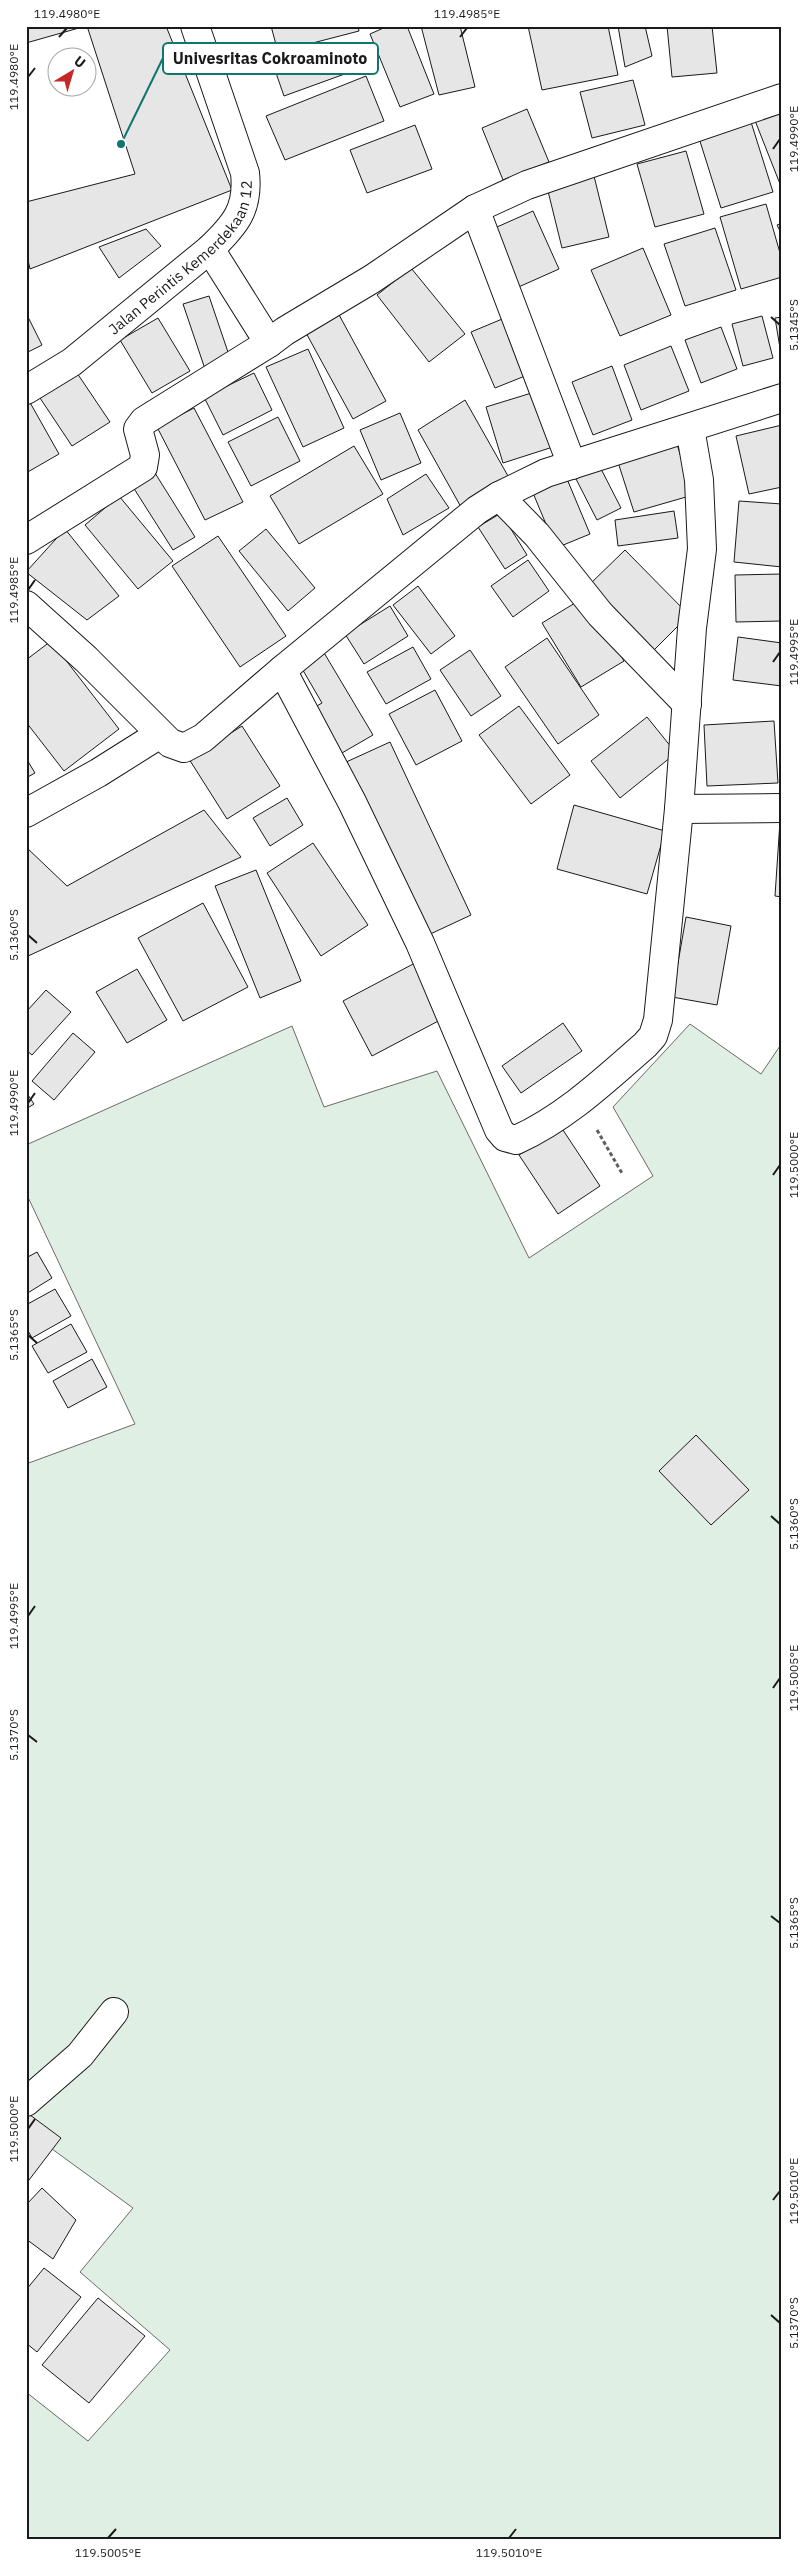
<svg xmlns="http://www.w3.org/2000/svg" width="808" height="2566" font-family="'IBM Plex Sans',sans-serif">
  <rect width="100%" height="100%" fill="#fff"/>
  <path fill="#e0efe3" stroke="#6a6a6a" d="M690,1024L761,1074L782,1043V2540H26V2392L88,2441L170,2350L80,2272L133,2208L26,2130V1464L135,1424L26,1193V1145L292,1026L324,1107L437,1071L529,1258L653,1176L613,1107Z"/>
  <g fill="#e6e6e6" stroke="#1a1a1a">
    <path d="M26,26H86L26,43Z"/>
    <path d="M87,26H166L232,190L30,269L26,251V202L135,174Z"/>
    <path d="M271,26H358L359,31L278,52Z"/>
    <path d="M388,26H407L434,94L400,107L370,34Z"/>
    <path d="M421,26H460L475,87L439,95Z"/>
    <path d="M528,26H608L618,75L542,90Z"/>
    <path d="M618,26H645L652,56L625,67Z"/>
    <path d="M667,26H712L717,73L672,77Z"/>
    <path d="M356,44L364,67L284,96L276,73Z"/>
    <path d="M366,76L384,121L285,160L266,116Z"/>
    <path d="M633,80L645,125L592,138L580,92Z"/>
    <path d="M782,101V189L752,113Z"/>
    <path d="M527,109L549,162L503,180L482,128Z"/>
    <path d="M751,122L773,192L721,208L699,138Z"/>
    <path d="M415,125L432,169L367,193L350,150Z"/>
    <path d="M686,151L704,214L655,227L637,164Z"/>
    <path d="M593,172L609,237L562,248L546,183Z"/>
    <path d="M766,204L782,260V277L741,289L720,217Z"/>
    <path d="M533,211L559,269L514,289L488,231Z"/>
    <path d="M782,223V235L777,225Z"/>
    <path d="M715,228L736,290L685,306L664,244Z"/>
    <path d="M146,229L161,246L119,278L99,247Z"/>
    <path d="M643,248L671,315L620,336L591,270Z"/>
    <path d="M411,268L465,334L429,362L377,295Z"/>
    <path d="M209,296L231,361L205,369L183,304Z"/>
    <path d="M26,313L42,345L26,353Z"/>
    <path d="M338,313L386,401L353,419L305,331Z"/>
    <path d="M762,316L773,358L743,366L732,324Z"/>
    <path d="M507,317L530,374L495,388L471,332Z"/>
    <path d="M782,317V360L775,318Z"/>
    <path d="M158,318L190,371L152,393L120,340Z"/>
    <path d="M721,327L737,369L701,383L685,340Z"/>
    <path d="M671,346L689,391L641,410L624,365Z"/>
    <path d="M308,349L344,428L303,447L266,367Z"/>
    <path d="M612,366L632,420L593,435L572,382Z"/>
    <path d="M75,370L110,422L72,446L38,395Z"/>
    <path d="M254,373L272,410L223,435L204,397Z"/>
    <path d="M538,391L556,446L503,463L486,407Z"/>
    <path d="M28,399L59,454L26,473V400Z"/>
    <path d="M465,400L508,476L461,507L418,430Z"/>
    <path d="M194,408L243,502L205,520L157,427Z"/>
    <path d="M400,413L421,463L381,480L360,430Z"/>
    <path d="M278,417L300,461L251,486L228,442Z"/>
    <path d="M782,425V487L749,494L736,436Z"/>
    <path d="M675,438L693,495L634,512L616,456Z"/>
    <path d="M354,446L383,494L299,544L270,496Z"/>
    <path d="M599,465L621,508L597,520L575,477Z"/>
    <path d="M155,473L195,537L173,550L133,487Z"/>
    <path d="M426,474L449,508L403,535L387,499Z"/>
    <path d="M567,479L590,534L556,548L533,493Z"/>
    <path d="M119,496L173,561L138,589L85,525Z"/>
    <path d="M739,501L782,504V567L734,562Z"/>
    <path d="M674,511L678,538L618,546L615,520Z"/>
    <path d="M501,513L527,555L505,569L478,527Z"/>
    <path d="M65,529L119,596L87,620L26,572Z"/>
    <path d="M266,529L315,588L288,611L239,551Z"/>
    <path d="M218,536L286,636L240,667L172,566Z"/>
    <path d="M625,550L689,615L653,651L588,586Z"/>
    <path d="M528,560L549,591L513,617L491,586Z"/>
    <path d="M782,574V621L736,622L735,575Z"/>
    <path d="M418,586L455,636L431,654L393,605Z"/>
    <path d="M585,597L624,661L581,687L542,623Z"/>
    <path d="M390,606L408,636L364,664L345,634Z"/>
    <path d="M738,637L782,643V686L733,680Z"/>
    <path d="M547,638L599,715L558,744L505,667Z"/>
    <path d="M51,641L119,729L64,771L26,722V660Z"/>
    <path d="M320,646L373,735L335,757L308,711L322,703L297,660Z"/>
    <path d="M413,647L431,679L386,704L367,672Z"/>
    <path d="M470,650L501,696L471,716L440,670Z"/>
    <path d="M435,690L462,741L416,765L389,714Z"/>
    <path d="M519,706L570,775L531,804L479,735Z"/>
    <path d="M647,717L676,753L620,798L591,761Z"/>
    <path d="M774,721L778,783L707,786L704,725Z"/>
    <path d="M242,726L280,786L227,819L189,759Z"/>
    <path d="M390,742L471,915L426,936L344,763Z"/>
    <path d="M26,758L35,773L26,778Z"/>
    <path d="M287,798L303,825L270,846L253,818Z"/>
    <path d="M574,805L665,831L647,894L557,869Z"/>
    <path d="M204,810L241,857L26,957V847L67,886Z"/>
    <path d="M780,821H782V897L775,896Z"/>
    <path d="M313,843L368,925L321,956L267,873Z"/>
    <path d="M256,870L301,981L260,998L215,886Z"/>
    <path d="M203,903L248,987L183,1021L138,938Z"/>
    <path d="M686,917L731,926L717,1005L672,997Z"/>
    <path d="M415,963L444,1018L372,1056L343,1001Z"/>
    <path d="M137,969L167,1020L127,1043L96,992Z"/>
    <path d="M46,990L71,1012L32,1055L26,1050V1012Z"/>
    <path d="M563,1023L582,1051L521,1093L502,1066Z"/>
    <path d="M73,1033L95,1052L54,1100L32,1081Z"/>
    <path d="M26,1092L34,1104L26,1109Z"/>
    <path d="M561,1127L600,1186L558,1214L519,1155Z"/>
    <path d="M37,1252L52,1278L26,1294V1258Z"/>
    <path d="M55,1289L71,1316L32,1338L26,1327V1305Z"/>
    <path d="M71,1324L87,1352L48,1373L32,1346Z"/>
    <path d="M92,1359L107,1387L68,1408L53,1381Z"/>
    <path d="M696,1435L749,1490L711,1525L659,1471Z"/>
    <path d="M26,2112L61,2138L26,2184Z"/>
    <path d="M42,2188L76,2220L53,2259L26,2239V2205Z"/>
    <path d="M44,2268L81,2297L37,2352L26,2343V2290Z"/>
    <path d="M98,2298L145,2336L89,2403L42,2365Z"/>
  </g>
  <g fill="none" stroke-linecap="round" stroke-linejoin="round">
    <g stroke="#1a1a1a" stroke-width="30">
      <g id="minor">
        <path d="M475,209L572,465"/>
        <path d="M210,249L269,343L285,331L372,279L475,209L527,185L782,98"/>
        <path id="s1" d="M26,390L72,362L210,249C235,225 249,209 245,173L195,26"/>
        <path d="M499,496L537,535L600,614L687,704"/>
        <path d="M26,540L143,467L145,455L138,429L144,421L269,343"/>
        <path d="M26,605L86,659L170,743L184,748L203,738L282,670L477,510L499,496L546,473L782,398"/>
        <path d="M282,670L352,802L420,943L499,1130L505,1137L516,1140C565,1118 605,1080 645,1045L653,1036L658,1020L679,809L692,628L702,549L699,480L690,428"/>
        <path d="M679,809L782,808"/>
        <path d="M26,813L98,773L160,734"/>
        <path d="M26,2102L80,2055L114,2012"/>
      </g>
    </g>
    <path stroke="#5f5f5f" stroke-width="3" stroke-dasharray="4 2.5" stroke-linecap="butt" d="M597,1130L623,1175"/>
    <use href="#minor" stroke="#fff" stroke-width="28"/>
  </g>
  <path fill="none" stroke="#1a1a1a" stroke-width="2" d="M59,37L67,28M460,37L467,28M28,77L35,68M773,149L780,139M771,317L780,325M28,590L35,580M773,662L780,652M28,935L37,943M28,1103L35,1093M773,1175L780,1165M28,1335L37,1343M771,1516L780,1524M28,1616L35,1606M773,1688L780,1678M28,1735L37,1742M771,1916L780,1923M28,2129L35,2119M773,2200L780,2191M771,2315L780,2323M108,2538L116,2529M509,2538L516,2529"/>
  <g text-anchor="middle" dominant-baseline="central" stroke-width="4" stroke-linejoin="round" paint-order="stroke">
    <g font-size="15" fill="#1a1a1a" stroke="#fff">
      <text stroke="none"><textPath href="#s1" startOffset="208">Jalan Perintis Kemerdekaan 12</textPath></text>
    </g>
  </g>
  <path fill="none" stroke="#0f766e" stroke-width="2" d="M121 144L163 58"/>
  <circle fill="#0f766e" stroke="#fff" stroke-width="2" cx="121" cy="144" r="5"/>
  <rect fill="#fff" stroke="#0f766e" stroke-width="2" x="163" y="43" width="215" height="31" rx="5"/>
  <g font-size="16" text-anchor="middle" font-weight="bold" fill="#1a1a1a">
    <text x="270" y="64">Univesritas Cokroaminoto</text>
  </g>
  <rect width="808" height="2566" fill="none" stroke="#ffffff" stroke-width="55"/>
  <g transform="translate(72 72) rotate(38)"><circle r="24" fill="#ffffff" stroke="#a3a3a3"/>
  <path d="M0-4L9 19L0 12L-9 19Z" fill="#c62828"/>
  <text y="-8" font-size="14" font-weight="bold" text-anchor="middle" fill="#1a1a1a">U</text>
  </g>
  <rect x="28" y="28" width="752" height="2510" fill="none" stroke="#1a1a1a" stroke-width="2"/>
  <g font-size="12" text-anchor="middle" fill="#1a1a1a">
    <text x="67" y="18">119.4980°E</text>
    <text x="467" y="18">119.4985°E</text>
    <text transform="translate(14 77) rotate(-90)" y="4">119.4980°E</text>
    <text transform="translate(794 139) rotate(-90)" y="4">119.4990°E</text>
    <text transform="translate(794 325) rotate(-90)" y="4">5.1345°S</text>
    <text transform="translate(14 590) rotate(-90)" y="4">119.4985°E</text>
    <text transform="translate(794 652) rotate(-90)" y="4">119.4995°E</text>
    <text transform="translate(14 935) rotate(-90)" y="4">5.1360°S</text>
    <text transform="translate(14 1103) rotate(-90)" y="4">119.4990°E</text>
    <text transform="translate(794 1165) rotate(-90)" y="4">119.5000°E</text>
    <text transform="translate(14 1335) rotate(-90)" y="4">5.1365°S</text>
    <text transform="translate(794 1524) rotate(-90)" y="4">5.1360°S</text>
    <text transform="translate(14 1616) rotate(-90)" y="4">119.4995°E</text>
    <text transform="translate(794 1678) rotate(-90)" y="4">119.5005°E</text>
    <text transform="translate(14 1735) rotate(-90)" y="4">5.1370°S</text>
    <text transform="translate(794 1923) rotate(-90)" y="4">5.1365°S</text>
    <text transform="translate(14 2129) rotate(-90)" y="4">119.5000°E</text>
    <text transform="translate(794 2191) rotate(-90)" y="4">119.5010°E</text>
    <text transform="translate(794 2323) rotate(-90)" y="4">5.1370°S</text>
    <text x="108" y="2557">119.5005°E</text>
    <text x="509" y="2557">119.5010°E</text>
  </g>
</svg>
